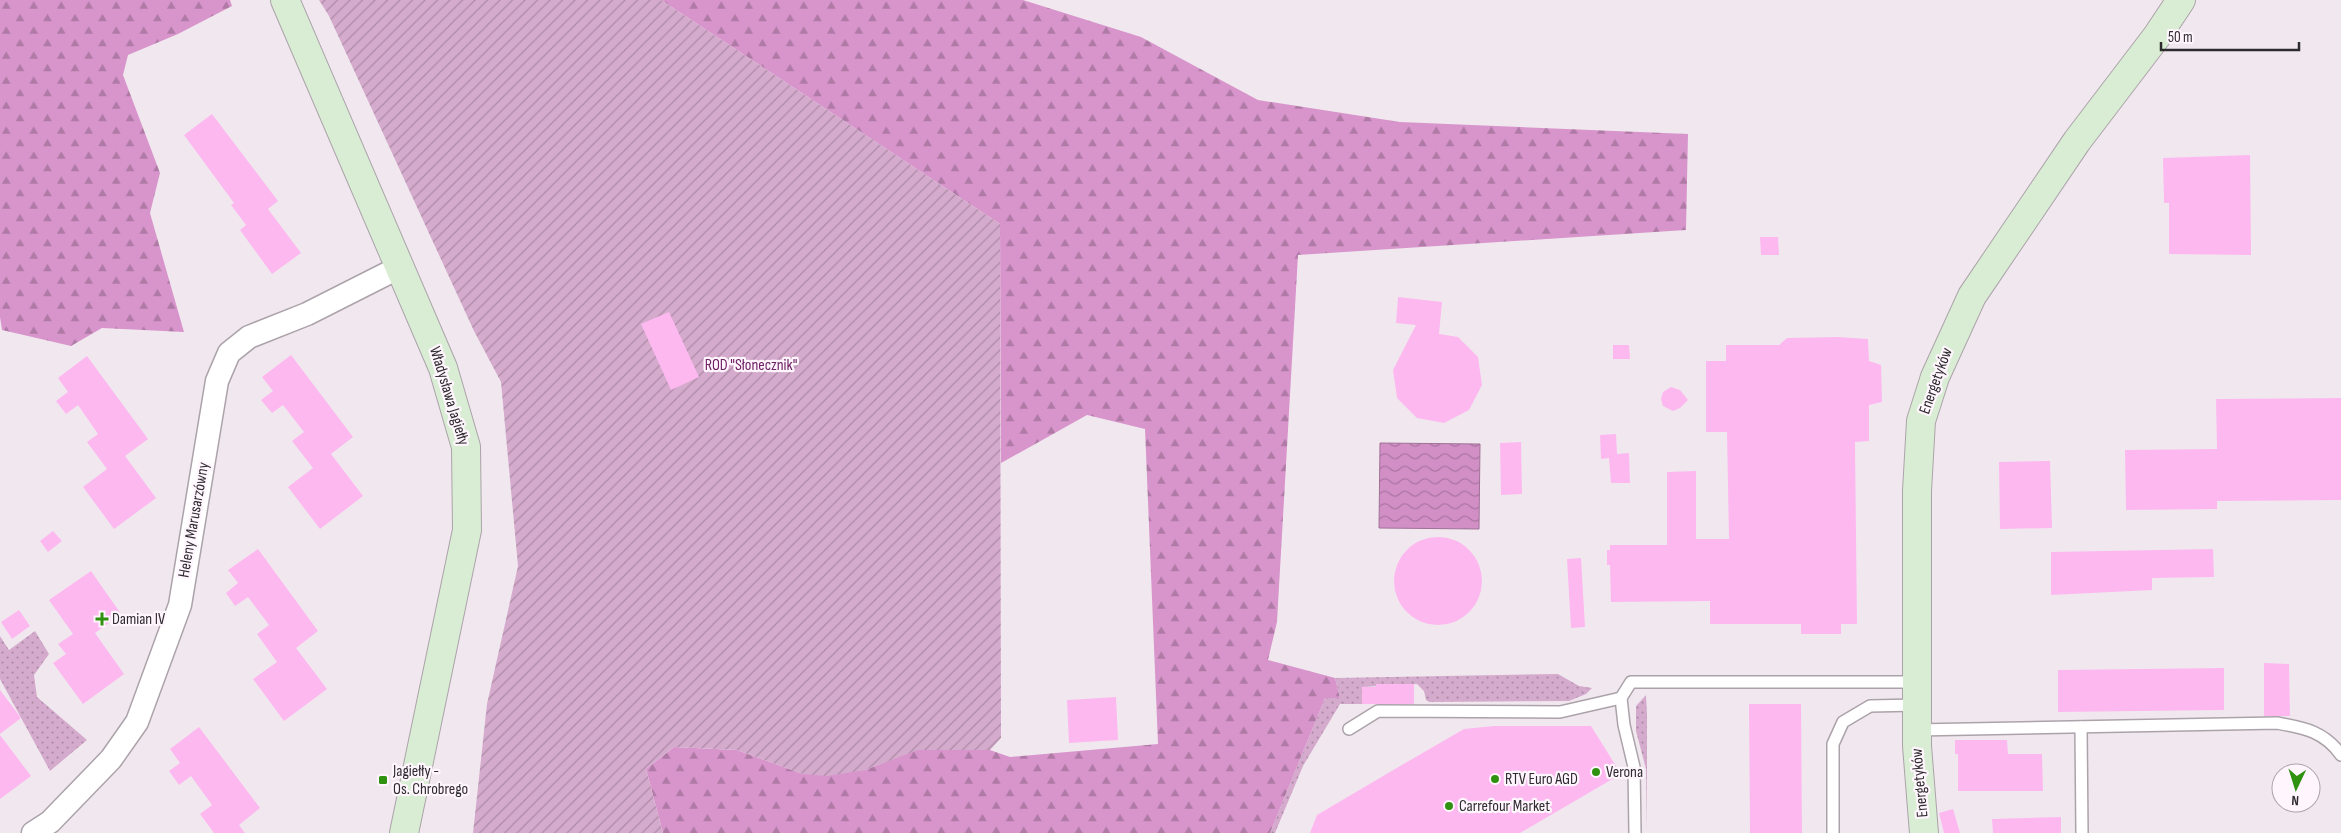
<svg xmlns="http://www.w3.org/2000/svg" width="2341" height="833" font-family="'Sofia Sans Condensed',sans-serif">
  <defs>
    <pattern id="grass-dots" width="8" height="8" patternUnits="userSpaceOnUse" patternTransform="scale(1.25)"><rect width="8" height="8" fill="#d5abcd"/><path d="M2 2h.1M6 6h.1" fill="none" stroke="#ad8ba7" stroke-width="1.8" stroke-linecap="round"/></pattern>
    <pattern id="forest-firs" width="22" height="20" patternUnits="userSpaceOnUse" patternTransform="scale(1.25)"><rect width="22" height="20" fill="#d895cc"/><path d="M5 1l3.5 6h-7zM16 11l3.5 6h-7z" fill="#b07aa6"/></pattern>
    <pattern id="garden-furrows" width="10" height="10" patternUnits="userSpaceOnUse" patternTransform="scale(1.25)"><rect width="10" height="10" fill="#d5abcd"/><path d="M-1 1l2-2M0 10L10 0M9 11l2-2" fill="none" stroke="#ad8ba7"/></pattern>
    <pattern id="water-waves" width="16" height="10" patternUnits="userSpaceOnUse" patternTransform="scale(1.25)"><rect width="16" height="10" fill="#d28fc6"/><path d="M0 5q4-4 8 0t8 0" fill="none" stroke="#ab75a1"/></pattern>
  </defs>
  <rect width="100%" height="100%" fill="#f1e8ef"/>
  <g fill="url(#grass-dots)">
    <path d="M35,631L49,654L34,675L37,697L87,740L50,771L0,679V636L9,650Z"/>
    <path d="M1558,674L1579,686L1592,688L1586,694L1569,701L1429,702L1426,700L1424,691L1417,684L1362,687V704H1340L1303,766L1275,833H1270L1325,698H1340L1335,678Z"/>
    <path d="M1646,695L1647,714V833L1646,769L1636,731V706Z"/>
  </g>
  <g fill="url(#forest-firs)">
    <path d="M0,0H230L232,6L178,34L128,55L123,75L160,173L150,213L184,332L102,328L71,346L2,330L0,317Z"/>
    <path d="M661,0H1023L1141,37L1258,100L1400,122L1688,134L1686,230L1298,255L1277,622L1268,660L1335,678L1340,698H1325L1270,833H663L646,769L674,747L737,750L803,774L865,770L918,749L990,750L1010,757L1158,744L1145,429L1087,415L1001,463L1000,224Z"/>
  </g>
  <path fill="url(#garden-furrows)" d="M319,0H661L1000,224L1001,738L990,750H918L865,770L827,776L803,774L737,750L674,747L646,769L663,833H473L487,704L518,566L501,382L474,331L329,16Z"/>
  <path fill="url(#water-waves)" stroke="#a17198" d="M1380,443L1480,444L1479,529L1379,528Z"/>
  <g fill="#fdb8f0">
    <path d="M212,114L278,201L268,209L301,253L272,274L240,230L246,225L231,205L234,203L184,135Z"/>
    <path d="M2250,155L2251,255L2169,254V203H2164L2163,158Z"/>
    <path d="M1760,237H1778L1779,255H1761Z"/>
    <path d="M1398,297L1442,302L1439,334L1458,337L1478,357L1482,385L1469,410L1444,423L1417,418L1397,398L1393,370L1416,325L1396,323Z"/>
    <path d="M669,312L699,377L671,390L641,324Z"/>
    <path d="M1838,337L1868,339L1869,361L1881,365L1882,402L1869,405V441L1855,442L1857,624H1841V634H1801V624H1710V601L1611,602L1610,565H1607V550H1610V545H1667V472L1696,471V539H1729L1727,432H1706V361H1726V345H1779L1787,338Z"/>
    <path d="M1613,345H1629L1630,359H1613Z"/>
    <path d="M291,355L353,437L331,454L363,496L320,529L288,487L313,468L292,441L304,432L283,405L272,413L261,400L273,391L262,377Z"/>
    <path d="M87,356L148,439L125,456L156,498L114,529L83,487L107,469L87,442L98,434L78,405L66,414L56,401L68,392L58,378Z"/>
    <path d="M1671,387L1680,390L1688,400L1680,408L1673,411L1663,406L1661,399L1663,392Z"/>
    <path d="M2341,398V500L2217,501V509L2126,510L2125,450L2217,449L2216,399Z"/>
    <path d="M1616,434L1617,454L1629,453L1630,483H1611L1609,458L1601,459L1600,435Z"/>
    <path d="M1521,442L1522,494L1501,495L1500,443Z"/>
    <path d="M2050,461L2052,528L2000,529L1999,462Z"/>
    <path d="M53,531L62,541L48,552L40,541Z"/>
    <circle cx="1438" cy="581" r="44"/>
    <path d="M258,549L318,631L296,648L327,689L284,721L253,679L277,662L257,634L269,625L248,597L235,606L226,593L238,583L228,570Z"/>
    <path d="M2213,549L2214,577L2152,578V590L2051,595V552Z"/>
    <path d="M1581,558L1585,627L1571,628L1567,559Z"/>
    <path d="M91,571L121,614L95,633L124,674L83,704L53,663L66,654L58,644L73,634L49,600Z"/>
    <path d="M19,610L30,626L12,639L1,622Z"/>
    <path d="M2264,663L2289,664L2290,716H2264Z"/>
    <path d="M2224,668V710L2058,712V670Z"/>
    <path d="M1376,684H1414V704H1362V687H1376Z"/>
    <path d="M0,690L21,718L0,734Z"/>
    <path d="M1116,697L1118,740L1069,743L1067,700Z"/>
    <path d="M1749,704H1801L1802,833H1750Z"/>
    <path d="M1494,726H1591L1621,774L1520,833H1310L1317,815L1395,769L1464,729Z"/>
    <path d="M199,727L260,808L239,825L245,833H214L200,814L212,805L191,776L179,785L169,771L180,763L170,749Z"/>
    <path d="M0,735L31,776L0,799Z"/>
    <path d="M1955,740H2007L2008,754H2042L2043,791H1958V754H1955Z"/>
    <path d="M1953,809L1960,833H1944L1939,813Z"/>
    <path d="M2061,817V833H1993L1992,819Z"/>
  </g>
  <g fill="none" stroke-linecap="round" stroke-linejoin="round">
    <g stroke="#aca3aa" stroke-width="14">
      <g id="lane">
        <path d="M2081,727L2082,833"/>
        <path d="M1349,729L1378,711L1560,712L1621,698"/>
        <path d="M1916,730L2277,723C2304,728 2324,731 2341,755"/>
        <path d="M1635,833L1634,767L1624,725L1621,698L1631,682H1916"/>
        <path d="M1833,833V744L1843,722L1870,706L1916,705"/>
      </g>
    </g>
    <g stroke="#aca3aa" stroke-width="25">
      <path id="street" d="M33,833L50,822L111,759L137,722L180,605L217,381L229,353L249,337L307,314L400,267"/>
    </g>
    <g stroke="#aca3aa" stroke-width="30">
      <g id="secondary">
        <path d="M285,0L443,368L466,447L467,530L404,833"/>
        <path d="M1924,833L1917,746V491L1921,421L1935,377L1972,296L2077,141L2157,36L2181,0"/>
      </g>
    </g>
    <use href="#lane" stroke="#fff" stroke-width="11"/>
    <use href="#street" stroke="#fff" stroke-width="22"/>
    <use href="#secondary" stroke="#d8edd3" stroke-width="28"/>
  </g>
  <g fill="#2e910f" stroke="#fff5fd" stroke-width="2">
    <path d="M99.5 611.5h5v5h5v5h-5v5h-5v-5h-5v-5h5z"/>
    <circle cx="1596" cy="772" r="5"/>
    <circle cx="1495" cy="779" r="5"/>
    <rect x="378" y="775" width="10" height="10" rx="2.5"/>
    <circle cx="1449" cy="806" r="5"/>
  </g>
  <g text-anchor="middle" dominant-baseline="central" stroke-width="4.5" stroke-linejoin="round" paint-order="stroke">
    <g font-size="16" fill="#6f2165" stroke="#fff5fd">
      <text x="751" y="365">ROD "Słonecznik"</text>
    </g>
    <g font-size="16" fill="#2e2b2e" stroke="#fff5fd">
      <text transform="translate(1936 381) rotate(-70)">Energetyków</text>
      <text transform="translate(449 396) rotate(73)">Władysława Jagiełły</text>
      <text transform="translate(194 520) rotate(-80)">Heleny Marusarzówny</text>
      <text transform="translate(1920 783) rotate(-95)">Energetyków</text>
    </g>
    <g font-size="16" fill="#2e2b2e" stroke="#fff5fd" text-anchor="start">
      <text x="112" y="619">Damian IV</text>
      <text x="393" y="771">Jagiełły -<tspan x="393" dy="18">Os. Chrobrego</tspan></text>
      <text x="1606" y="772">Verona</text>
      <text x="1505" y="779">RTV Euro AGD</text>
      <text x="1459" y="806">Carrefour Market</text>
    </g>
  </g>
  <g transform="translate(2296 788) rotate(184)"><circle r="24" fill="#fff5fd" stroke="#aba4aa"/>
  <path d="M0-4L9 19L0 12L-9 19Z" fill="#2e910f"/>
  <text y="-8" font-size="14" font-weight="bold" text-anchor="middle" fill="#2e2b2e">N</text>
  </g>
  <path d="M2161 42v8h138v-8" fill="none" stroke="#2e2b2e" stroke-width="2.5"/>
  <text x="2168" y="42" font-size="15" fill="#2e2b2e" stroke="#fff5fd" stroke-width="4" paint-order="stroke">50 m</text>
</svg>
